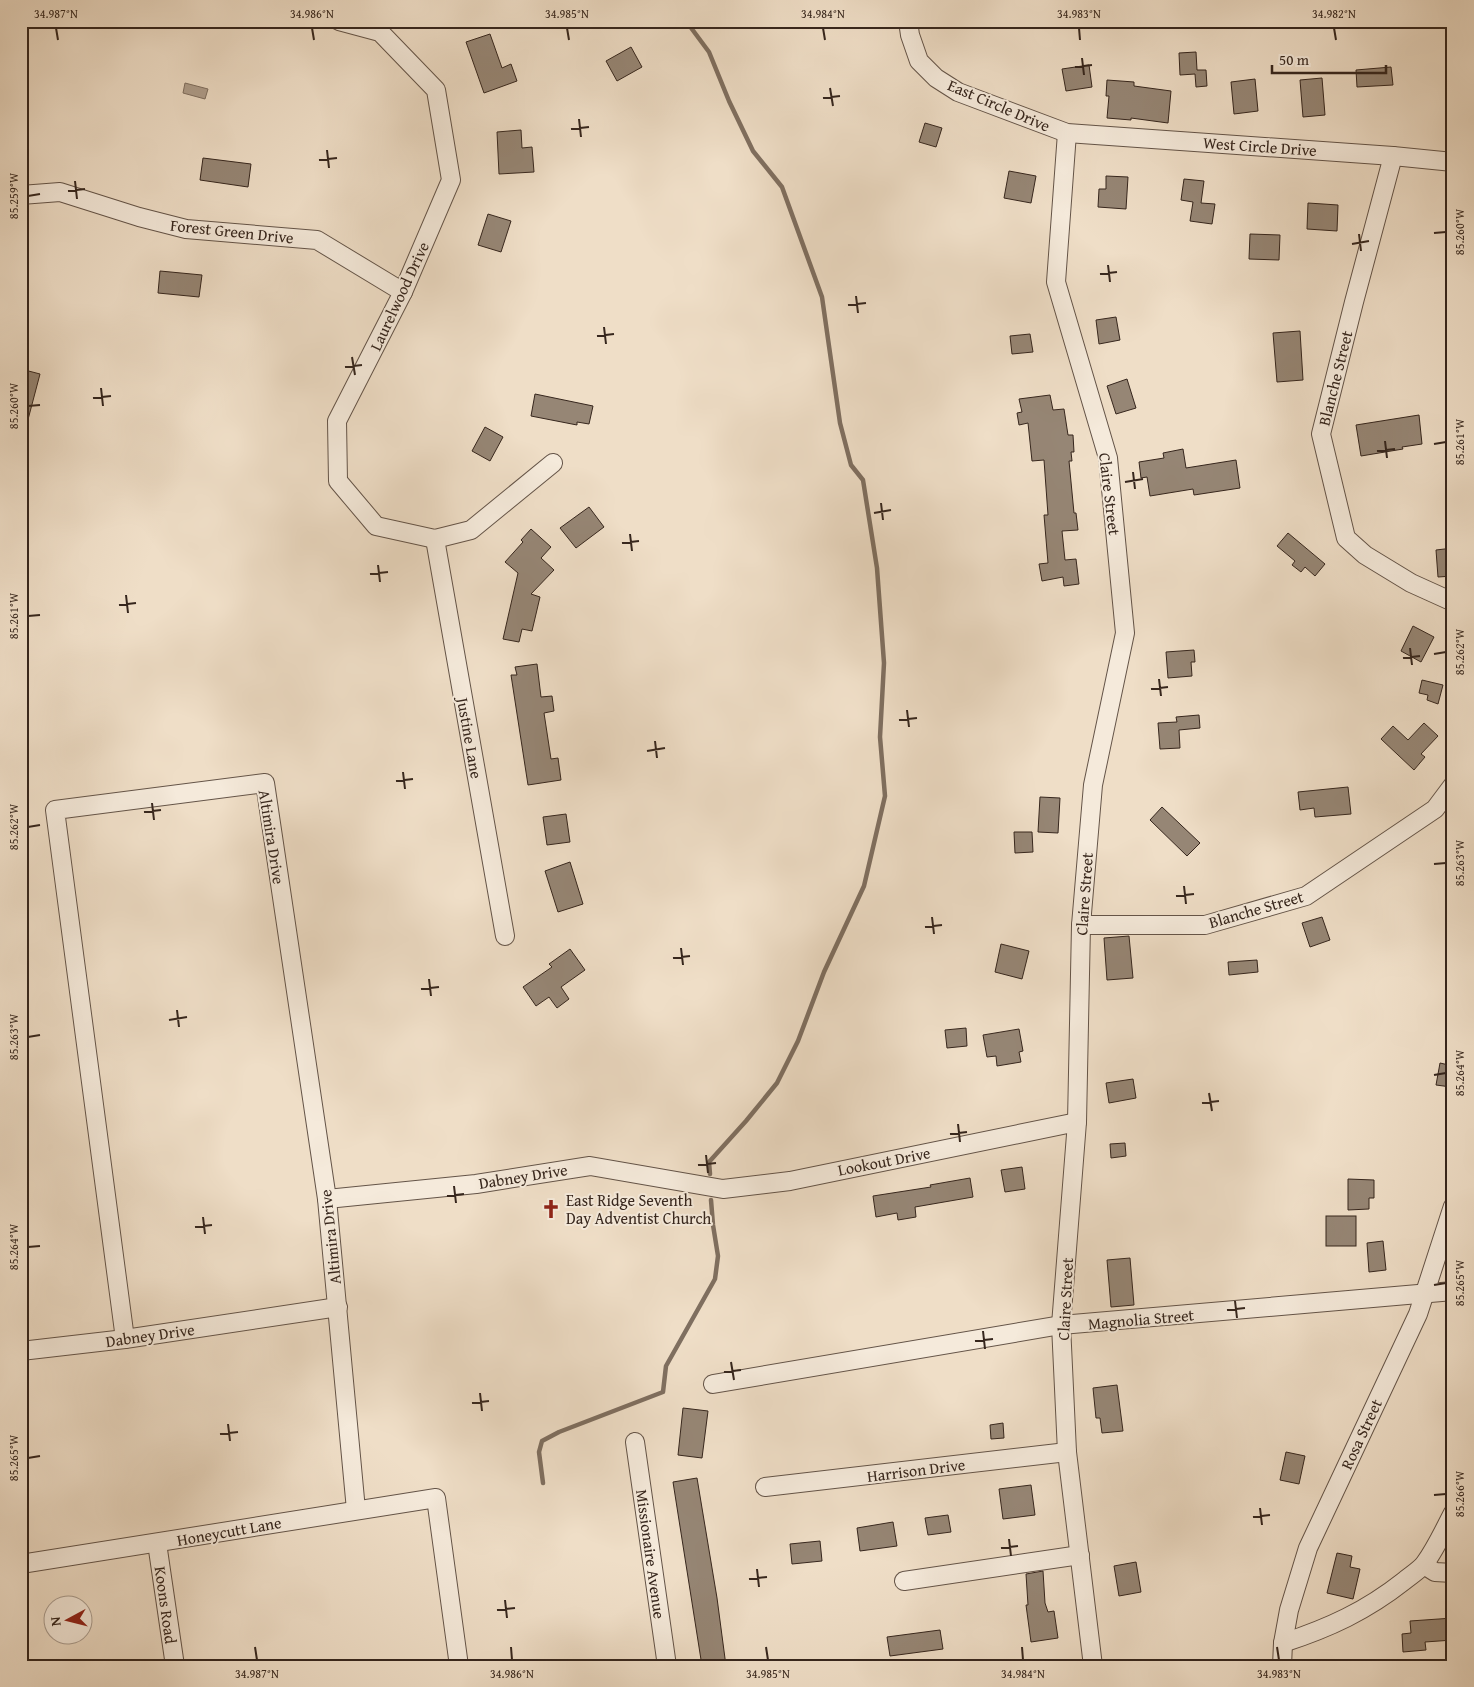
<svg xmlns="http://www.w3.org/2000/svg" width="1474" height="1687" font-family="'Gentium Book Plus',serif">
  <rect width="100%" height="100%" fill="#efdec7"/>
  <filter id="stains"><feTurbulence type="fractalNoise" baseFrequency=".004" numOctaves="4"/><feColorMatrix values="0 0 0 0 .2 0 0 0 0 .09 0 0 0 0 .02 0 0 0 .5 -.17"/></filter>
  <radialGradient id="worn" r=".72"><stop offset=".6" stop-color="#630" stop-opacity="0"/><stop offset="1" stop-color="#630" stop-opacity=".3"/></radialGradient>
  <path fill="#b09f8d" stroke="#7f6f60" d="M185,83L208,89L205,99L183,93Z"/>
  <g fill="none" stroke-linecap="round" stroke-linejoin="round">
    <g stroke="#7f6f60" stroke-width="4.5">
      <path d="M686,21L709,52L729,101L753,151L782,187L822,297L840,423L851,465L863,480L877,568L884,663L880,737L885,796L864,886L824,972L798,1041L777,1083L746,1121L709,1162L710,1174"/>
      <path d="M543,1483L539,1452L542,1441L559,1432L663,1392L666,1366L715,1279L718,1256L713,1225L711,1200"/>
    </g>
  </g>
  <g fill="#968675" stroke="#36261d">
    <path d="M490,34L502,68L511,64L517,81L484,93L466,42Z"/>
    <path d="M631,47L642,67L617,81L606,61Z"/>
    <path d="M1196,52L1197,70H1206L1207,86L1196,87L1195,74L1180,75L1179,53Z"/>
    <path d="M1089,65L1092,87L1066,91L1062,69Z"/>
    <path d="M1391,67L1393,85L1357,87L1356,70Z"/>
    <path d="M1322,78L1325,115L1303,117L1300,80Z"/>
    <path d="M1255,79L1258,111L1234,114L1231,82Z"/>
    <path d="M1107,80L1134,82V86L1171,91L1168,123L1131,118V120L1107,118L1109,96H1106Z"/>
    <path d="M925,123L942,128L936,147L919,142Z"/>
    <path d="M521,130L522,148L532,147L534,172L499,174L497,132Z"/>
    <path d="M203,158L251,164L248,187L200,180Z"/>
    <path d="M1009,171L1036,176L1031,203L1004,198Z"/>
    <path d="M1106,176L1128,177L1126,209L1098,207L1099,189H1106Z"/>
    <path d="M1184,179L1204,181L1201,203L1215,204L1212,224L1190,221L1193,202L1181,200Z"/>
    <path d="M1308,203L1338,205L1337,231L1307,229Z"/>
    <path d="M488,214L511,221L501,252L478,245Z"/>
    <path d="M1250,234L1280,235L1279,260L1249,259Z"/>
    <path d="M160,271L202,275L199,297L158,293Z"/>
    <path d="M1116,317L1120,340L1099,344L1096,320Z"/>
    <path d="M1300,331L1303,380L1277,382L1273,333Z"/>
    <path d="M1030,334L1033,352L1012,354L1010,336Z"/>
    <path d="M21,369L40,374L25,431H21Z"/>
    <path d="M1127,379L1136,408L1116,414L1107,386Z"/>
    <path d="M535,394L593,406L589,424L577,422V425L531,416Z"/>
    <path d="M1050,395L1053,410L1064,409L1068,435H1073L1074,452H1071L1072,461H1069L1074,513H1076L1078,530L1062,531L1065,560L1076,559L1079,584L1064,586L1063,577L1042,581L1039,564L1048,563L1044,515H1048L1044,460L1032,461L1028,423L1019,425L1017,413L1022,412L1019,399Z"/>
    <path d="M1419,415L1422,444L1402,447L1403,449L1361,456L1356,425Z"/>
    <path d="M485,427L503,437L490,461L472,451Z"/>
    <path d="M1183,449L1186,468L1236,460L1240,488L1194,495L1193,489L1150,496L1147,477L1141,478L1139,462L1164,458L1163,453Z"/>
    <path d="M589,507L604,527L576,548L560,528Z"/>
    <path d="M531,529L551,547L541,558L554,570L531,594L540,597L532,631L522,629L519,642L503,639L518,573L505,562L523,542L521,540Z"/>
    <path d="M1288,533L1325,564L1315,576L1305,567L1301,572L1292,565L1295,561L1277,546Z"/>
    <path d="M1453,548V576L1438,577L1436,550Z"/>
    <path d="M1413,626L1434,637L1421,662L1401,651Z"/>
    <path d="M1194,650L1195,662H1191L1192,676L1168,678L1166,652Z"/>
    <path d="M537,664L541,697L552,696L554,711L544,713L551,759L558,758L561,780L528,785L511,675H517L515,667Z"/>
    <path d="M1422,680L1443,685L1438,704L1427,700L1428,695L1419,693Z"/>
    <path d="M1199,715L1200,728L1179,730L1180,748L1160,749L1158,723L1177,722L1176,717Z"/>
    <path d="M1424,723L1438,736L1421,754L1425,757L1414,770L1381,739L1393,726L1408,740Z"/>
    <path d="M1348,787L1351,814L1315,817L1314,808L1300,810L1298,792Z"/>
    <path d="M1040,797L1060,798L1058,833L1038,832Z"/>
    <path d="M1162,807L1200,843L1187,856L1150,820Z"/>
    <path d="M566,814L570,842L547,845L543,817Z"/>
    <path d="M1014,832H1032L1033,852L1015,853Z"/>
    <path d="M570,862L583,904L558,912L545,871Z"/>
    <path d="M1322,917L1330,940L1310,947L1302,923Z"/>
    <path d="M1129,936L1133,978L1107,980L1104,938Z"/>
    <path d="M1001,944L1029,951L1022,979L995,972Z"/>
    <path d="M570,949L585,970L561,987L569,999L557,1008L549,997L536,1006L523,987L552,967L549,964Z"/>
    <path d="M1257,960L1258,972L1229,975L1228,962Z"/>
    <path d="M966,1028L967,1046L947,1048L945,1030Z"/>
    <path d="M1019,1029L1023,1051L1019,1052L1021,1062L997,1066L996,1056L987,1057L983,1035Z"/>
    <path d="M1440,1063L1453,1066L1451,1087L1436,1085Z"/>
    <path d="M1133,1079L1136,1098L1109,1103L1106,1083Z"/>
    <path d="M1125,1143L1126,1156L1111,1158L1110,1144Z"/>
    <path d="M1022,1167L1025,1189L1005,1192L1001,1170Z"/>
    <path d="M970,1178L973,1197L915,1207L916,1217L898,1220L897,1213L876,1217L873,1196L931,1187L930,1185Z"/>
    <path d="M1348,1179L1374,1180V1198H1369V1209L1348,1210Z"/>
    <rect x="1326" y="1216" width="30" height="30"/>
    <path d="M1383,1241L1386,1270L1369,1272L1367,1243Z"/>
    <path d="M1130,1258L1134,1305L1111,1307L1107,1260Z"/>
    <path d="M1117,1385L1123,1431L1102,1433L1100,1418H1096L1093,1388Z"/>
    <path d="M683,1408L708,1411L702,1458L678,1455Z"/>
    <path d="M1003,1423L1004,1438L991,1439L990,1425Z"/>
    <path d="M1286,1452L1305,1456L1299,1484L1280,1480Z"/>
    <path d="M697,1478L717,1598L726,1666H702L673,1482Z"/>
    <path d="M1031,1485L1035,1515L1003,1519L999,1489Z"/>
    <path d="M948,1515L951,1532L928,1535L925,1518Z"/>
    <path d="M893,1522L897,1546L860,1551L857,1528Z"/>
    <path d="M820,1541L822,1561L792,1564L790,1544Z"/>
    <path d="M1337,1553L1352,1556L1350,1567L1360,1569L1353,1599L1327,1593Z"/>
    <path d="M1136,1562L1141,1592L1119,1596L1114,1566Z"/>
    <path d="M1043,1571L1045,1603L1048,1612L1054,1611L1058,1638L1031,1642L1026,1605H1028L1026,1574Z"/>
    <path d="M1453,1618V1640L1425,1642L1426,1650L1403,1652L1402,1634L1411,1633L1410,1621Z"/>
    <path d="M940,1630L943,1649L890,1656L887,1637Z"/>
  </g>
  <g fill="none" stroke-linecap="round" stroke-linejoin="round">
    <g stroke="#645448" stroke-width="20">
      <g id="minor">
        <path d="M339,21L380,32L436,90L451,180L403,292L337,421L338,481L376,526L435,539L471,530L553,463"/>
        <path d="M908,21L910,35L919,61L936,78L958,92L1067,133L1393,156L1453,162"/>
        <path d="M1067,133L1056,282L1108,458L1125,633L1093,785L1081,925L1077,1122L1061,1325L1067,1452L1093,1666"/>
        <path d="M1393,156L1354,302L1321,434L1346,538L1365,555L1411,583L1453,602"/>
        <path d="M21,195L60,192L139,217L186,229L317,240L403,292"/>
        <path d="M435,539L505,936"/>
        <path d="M1081,925H1205L1306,896L1435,809L1453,785"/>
        <path d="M327,1199L476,1184L590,1166L723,1189L790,1181L1077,1122"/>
        <path d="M125,1339L55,810L265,783L327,1199L356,1510"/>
        <path d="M21,1351L125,1339L338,1307"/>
        <path d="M713,1384L1061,1325L1453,1291"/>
        <path d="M635,1442L667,1666"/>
        <path d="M765,1487L1067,1452"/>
        <path d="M157,1543L175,1666"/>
        <path d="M21,1564L436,1498L459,1666"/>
        <path d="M1424,1565L1435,1572L1453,1573"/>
        <path d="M904,1581L1080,1555"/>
        <path d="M1283,1643C1329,1628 1366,1611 1404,1581C1411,1575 1420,1570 1425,1563C1436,1548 1444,1530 1453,1513"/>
        <path d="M1282,1666L1283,1643L1289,1610L1308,1548L1418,1314L1453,1206"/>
      </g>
    </g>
    <use href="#minor" stroke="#f5eadb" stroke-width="18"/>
  </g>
  <path fill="none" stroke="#36261d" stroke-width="2" d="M56,28L58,40M312,28L314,40M567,28L569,40M823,28L825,40M1079,28L1080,40M1334,28L1336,40M1082,58L1084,75M1075,67L1092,65M830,88L833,106M823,98L840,96M579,119L581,137M571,129L589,127M327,150L329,168M319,160L337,158M75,181L77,199M68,191L85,189M28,196L40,194M1434,233L1446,232M1359,234L1361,251M1352,244L1369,241M1108,265L1110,282M1100,274L1117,272M856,296L858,313M848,305L866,303M604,327L606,344M597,336L614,334M352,357L355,375M345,367L362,365M101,388L103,406M93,398L111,396M28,406L40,405M1385,441L1387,458M1434,444L1446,442M1377,451L1395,449M1133,472L1135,489M1125,482L1143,479M881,503L883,520M874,513L891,510M630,534L632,551M622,543L639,541M378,565L380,582M370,574L388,572M126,595L128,613M119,605L136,603M28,616L40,615M1410,648L1412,665M1434,654L1446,652M1403,658L1420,656M1159,679L1161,696M1151,689L1168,687M907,710L909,727M899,720L917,718M655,741L657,758M647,751L665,748M403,772L405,789M396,781L413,779M152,803L154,820M144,812L161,810M28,827L40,825M1434,864L1446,863M1184,886L1186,904M1176,896L1194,894M932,917L934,934M925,927L942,925M681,948L683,965M673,958L690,956M429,979L431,996M421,989L439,987M177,1010L179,1027M169,1020L187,1017M28,1037L40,1035M1434,1075L1446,1073M1209,1093L1212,1111M1202,1103L1219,1101M958,1124L960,1142M950,1134L967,1132M706,1155L708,1173M698,1165L716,1163M454,1186L456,1203M447,1196L464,1194M203,1217L205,1234M195,1227L212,1225M28,1247L40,1246M1434,1285L1446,1283M1235,1301L1237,1318M1227,1310L1245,1308M983,1331L985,1349M975,1341L993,1339M731,1362L734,1380M724,1372L741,1370M480,1393L482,1411M472,1403L489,1401M228,1424L230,1441M220,1434L238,1432M28,1458L40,1456M1434,1495L1446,1494M1260,1508L1262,1525M1253,1517L1270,1515M1009,1539L1011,1556M1001,1548L1018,1546M757,1569L759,1587M749,1579L767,1577M505,1600L507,1618M497,1610L515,1608M255,1647L257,1660M511,1647L512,1660M766,1647L768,1660M1022,1647L1023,1660M1277,1647L1279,1660"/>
  <defs>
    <g id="church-bare" transform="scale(1.5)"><path d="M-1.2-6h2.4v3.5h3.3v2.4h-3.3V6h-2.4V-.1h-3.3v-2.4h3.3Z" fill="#8f2418" stroke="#f5eadb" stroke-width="2.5" paint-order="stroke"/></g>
  </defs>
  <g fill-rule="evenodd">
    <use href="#church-bare" x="551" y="1209"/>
  </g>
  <g text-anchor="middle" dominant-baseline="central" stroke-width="4" stroke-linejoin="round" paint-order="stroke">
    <g font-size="16" fill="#36261d" stroke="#f5eadb">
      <text transform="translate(999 105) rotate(23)">East Circle Drive</text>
      <text transform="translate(1260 146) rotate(4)">West Circle Drive</text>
      <text transform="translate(232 231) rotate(6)">Forest Green Drive</text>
      <text transform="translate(399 296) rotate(-65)">Laurelwood Drive</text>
      <text transform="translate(1335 378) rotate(-76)">Blanche Street</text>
      <text transform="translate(1110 494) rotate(83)">Claire Street</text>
      <text transform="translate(470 738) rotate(80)">Justine Lane</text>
      <text transform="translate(272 837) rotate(81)">Altimira Drive</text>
      <text transform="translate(1084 894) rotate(-86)">Claire Street</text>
      <text transform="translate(1256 909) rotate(-16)">Blanche Street</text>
      <text transform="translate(884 1161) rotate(-11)">Lookout Drive</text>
      <text transform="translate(523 1176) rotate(-9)">Dabney Drive</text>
      <text transform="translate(330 1237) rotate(-96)">Altimira Drive</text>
      <text transform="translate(1065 1299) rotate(-87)">Claire Street</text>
      <text transform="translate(1141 1319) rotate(-5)">Magnolia Street</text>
      <text transform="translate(150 1335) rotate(-8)">Dabney Drive</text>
      <text transform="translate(1361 1434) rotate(-65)">Rosa Street</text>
      <text transform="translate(916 1470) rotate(-7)">Harrison Drive</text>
      <text transform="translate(229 1531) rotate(-10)">Honeycutt Lane</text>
      <text transform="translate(651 1554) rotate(82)">Missionaire Avenue</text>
      <text transform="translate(166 1605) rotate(82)">Koons Road</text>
    </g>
    <g font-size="16" fill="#36261d" stroke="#f5eadb" text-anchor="start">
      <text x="566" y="1200">East Ridge Seventh<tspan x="566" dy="18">Day Adventist Church</tspan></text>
    </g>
  </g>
  <rect width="1474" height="1687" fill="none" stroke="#efdec7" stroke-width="55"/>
  <g transform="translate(68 1620) rotate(263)"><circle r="24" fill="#f5eadb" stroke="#a99c8f"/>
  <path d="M0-4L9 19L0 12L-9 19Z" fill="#8f2418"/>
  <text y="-8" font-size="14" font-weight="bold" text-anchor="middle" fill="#36261d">N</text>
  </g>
  <path d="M1272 65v8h114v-8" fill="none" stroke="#36261d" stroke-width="2.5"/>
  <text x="1279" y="65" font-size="15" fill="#36261d" stroke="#f5eadb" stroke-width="4" paint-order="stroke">50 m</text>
  <rect x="28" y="28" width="1418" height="1632" fill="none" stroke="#36261d" stroke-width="2"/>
  <g font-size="12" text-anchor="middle" fill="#36261d">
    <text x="56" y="18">34.987°N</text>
    <text x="312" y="18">34.986°N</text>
    <text x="567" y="18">34.985°N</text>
    <text x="823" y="18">34.984°N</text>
    <text x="1079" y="18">34.983°N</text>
    <text x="1334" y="18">34.982°N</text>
    <text transform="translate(14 196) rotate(-90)" y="4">85.259°W</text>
    <text transform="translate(1460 232) rotate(-90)" y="4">85.260°W</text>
    <text transform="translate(14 406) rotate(-90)" y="4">85.260°W</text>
    <text transform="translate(1460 442) rotate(-90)" y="4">85.261°W</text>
    <text transform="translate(14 616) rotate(-90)" y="4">85.261°W</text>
    <text transform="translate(1460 652) rotate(-90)" y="4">85.262°W</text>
    <text transform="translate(14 827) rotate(-90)" y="4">85.262°W</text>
    <text transform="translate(1460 863) rotate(-90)" y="4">85.263°W</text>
    <text transform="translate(14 1037) rotate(-90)" y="4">85.263°W</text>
    <text transform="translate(1460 1073) rotate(-90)" y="4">85.264°W</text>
    <text transform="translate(14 1247) rotate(-90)" y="4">85.264°W</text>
    <text transform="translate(1460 1283) rotate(-90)" y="4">85.265°W</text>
    <text transform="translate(14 1458) rotate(-90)" y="4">85.265°W</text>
    <text transform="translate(1460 1494) rotate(-90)" y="4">85.266°W</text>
    <text x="257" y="1678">34.987°N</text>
    <text x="512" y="1678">34.986°N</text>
    <text x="768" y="1678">34.985°N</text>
    <text x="1023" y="1678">34.984°N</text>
    <text x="1279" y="1678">34.983°N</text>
  </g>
  <rect width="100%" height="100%" filter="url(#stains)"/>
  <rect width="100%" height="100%" fill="url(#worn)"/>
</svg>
